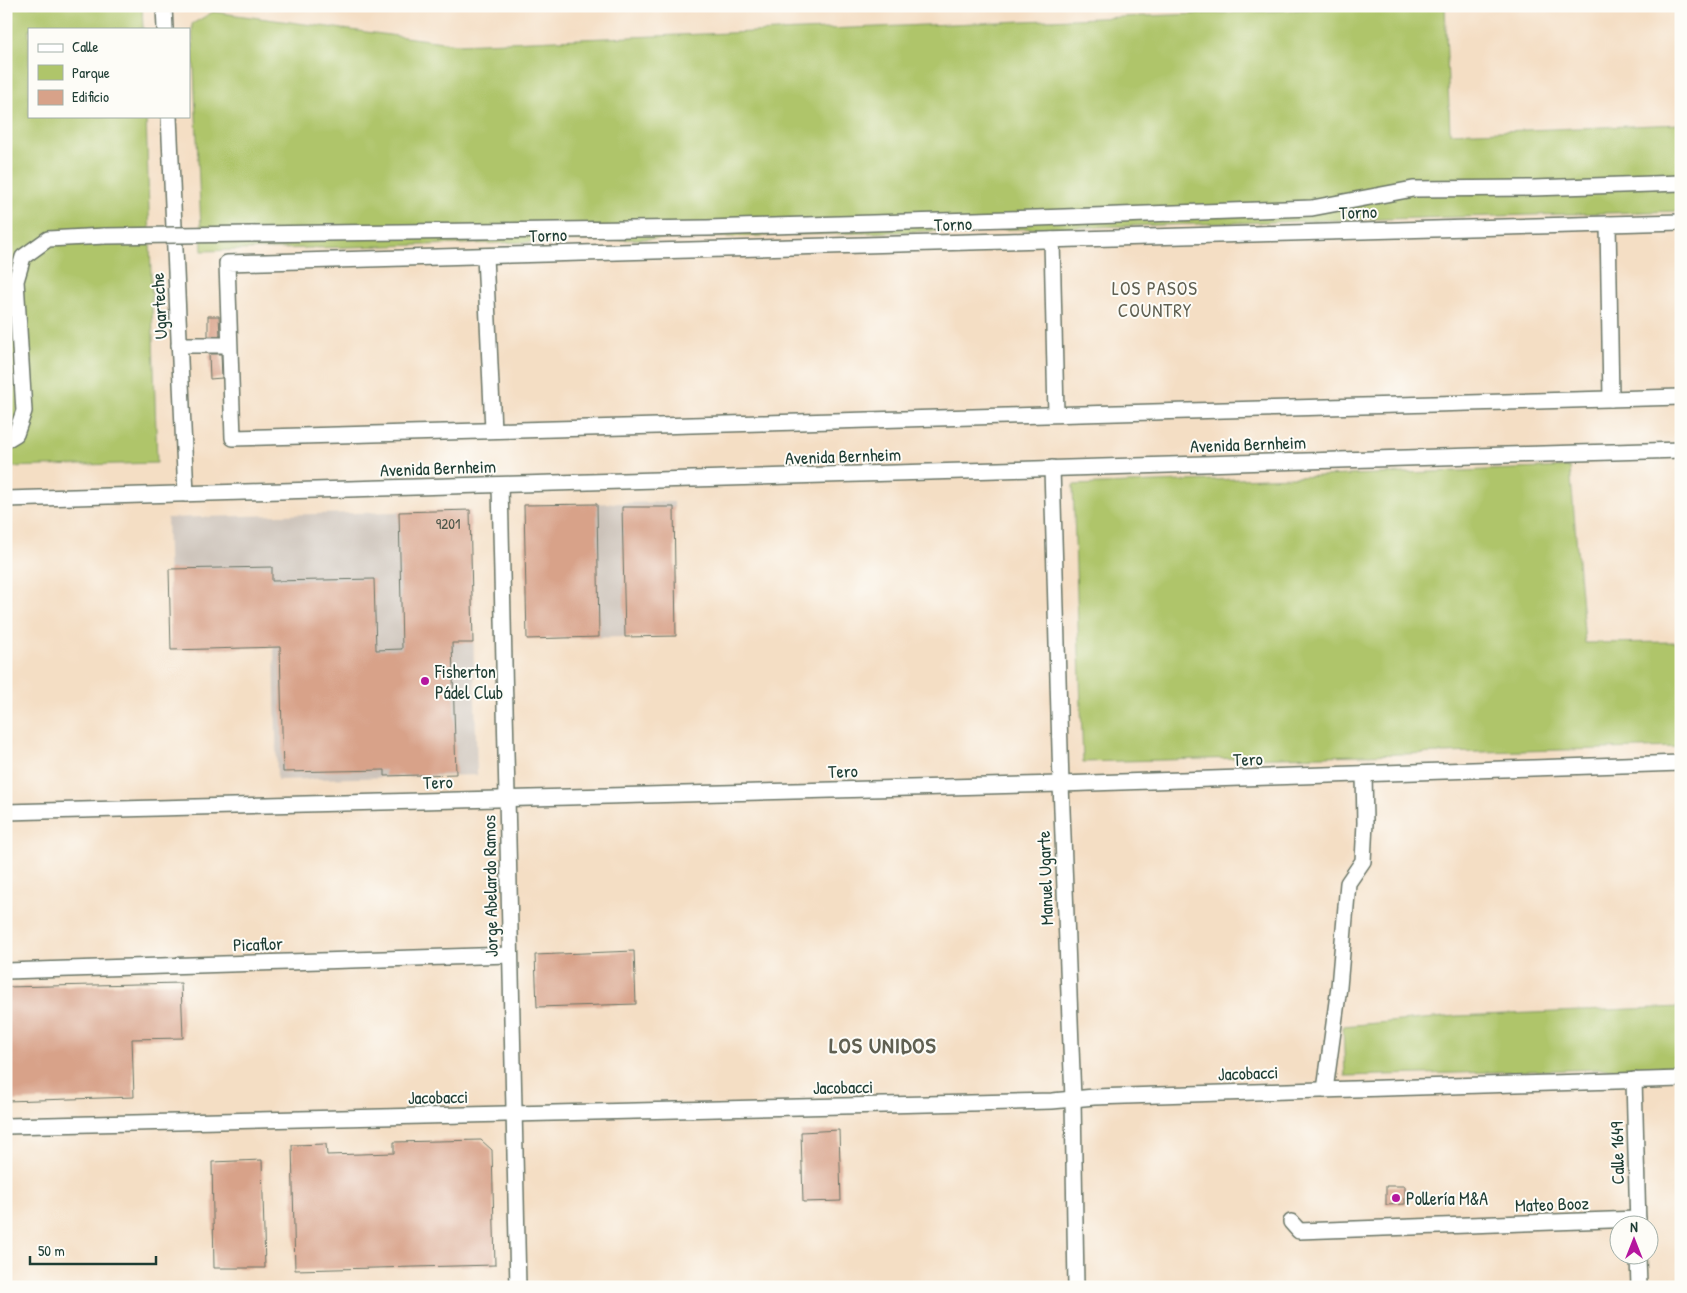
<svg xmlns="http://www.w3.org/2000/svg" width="1687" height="1293" font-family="'Patrick Hand',sans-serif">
  <rect width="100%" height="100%" fill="#fdfcf7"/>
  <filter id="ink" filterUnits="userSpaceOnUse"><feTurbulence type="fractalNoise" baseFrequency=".02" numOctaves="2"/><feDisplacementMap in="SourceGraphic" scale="10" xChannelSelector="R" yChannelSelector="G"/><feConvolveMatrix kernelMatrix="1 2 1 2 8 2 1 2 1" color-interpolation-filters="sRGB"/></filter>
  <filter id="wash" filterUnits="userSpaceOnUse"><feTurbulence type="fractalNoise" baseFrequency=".0096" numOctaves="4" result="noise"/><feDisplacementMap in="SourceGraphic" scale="20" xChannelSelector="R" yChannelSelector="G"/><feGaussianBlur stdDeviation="1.12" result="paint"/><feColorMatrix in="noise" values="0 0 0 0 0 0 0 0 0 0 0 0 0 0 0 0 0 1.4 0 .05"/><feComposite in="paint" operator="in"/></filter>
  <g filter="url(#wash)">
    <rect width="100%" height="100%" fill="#f4dec4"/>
    <g fill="#ccc2b9">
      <path d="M674,502L676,636L527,639L524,505Z"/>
      <path d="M470,510L477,775L277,780L274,647L171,650L167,518Z"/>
    </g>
    <g fill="#afc56a" stroke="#67814f">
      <path d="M6,6H142L143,29H29V116H146L157,463L6,467Z"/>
      <path d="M1394,6H1445L1450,133L1681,124V211L202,251L192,24L213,12L458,44Z"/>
      <path d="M1570,467L1585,643L1681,642V747L1083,762L1073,485Z"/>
      <path d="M1681,1007V1067L1345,1076L1343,1026L1457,1016Z"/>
    </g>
    <g id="blocks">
      <g fill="#d8a289">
        <path d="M208,316H219L220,336H208Z"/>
        <path d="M209,354H221L222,378L210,379Z"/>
        <path d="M597,504L599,637L527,639L524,505Z"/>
        <path d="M622,507H674L676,636L625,637Z"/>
        <path d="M470,510L473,643H452L456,774L385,776V770L283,772L280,647L171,650L169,569L272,567V581L374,579L376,650L402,649L399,512Z"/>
        <path d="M634,951L636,1004L537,1007L535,955Z"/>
        <path d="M181,983L183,1038L132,1039L134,1097L6,1101V987Z"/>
        <path d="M839,1130L841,1201L803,1202L801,1132Z"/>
        <path d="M481,1140L492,1150L495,1265L295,1270L292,1145L326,1144L327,1155L394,1153V1142Z"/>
        <path d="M262,1160L265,1268H214L212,1162Z"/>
        <path d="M1386,1186H1405V1204L1386,1205Z"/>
      </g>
    </g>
  </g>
  <g filter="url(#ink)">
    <use href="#blocks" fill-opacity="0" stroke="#6a7566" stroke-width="1"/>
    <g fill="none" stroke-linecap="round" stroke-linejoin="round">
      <g stroke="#6a7566" stroke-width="18">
        <g id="street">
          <path d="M164,6L165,29"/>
          <path d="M169,116L186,494"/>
          <path d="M1681,222L227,263L233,438L1681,397"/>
          <path d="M1608,224L1611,399"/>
          <path d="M251,234L707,228L1037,218L1312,208L1413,189L1533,188L1681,183"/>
          <path d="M1052,240L1056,414"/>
          <path d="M485,256L493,430"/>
          <path d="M179,345H229"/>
          <path d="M6,440L16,434L24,411L16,281L23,257L48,239L105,236"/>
          <path d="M1052,468L1061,784L1073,1099L1076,1287"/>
          <path d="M500,485L518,1287"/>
          <path d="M6,499L1681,450"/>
          <path d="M6,812L1061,784L1681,763"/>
          <path d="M6,971L510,955"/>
          <path d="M1634,1080L1638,1226"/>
          <path d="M1325,1090L1339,987L1348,883L1363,861L1365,823L1364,774"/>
          <path d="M6,1126L1052,1101L1094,1097L1681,1079"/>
          <path d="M1291,1222L1299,1231L1638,1219"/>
          <path d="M1638,1256L1639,1287"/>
        </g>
      </g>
      <use href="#street" stroke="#fff" stroke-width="15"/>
      <g stroke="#6a7566" stroke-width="18" stroke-linecap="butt">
        <path id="street-bridge" d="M105,236L251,234"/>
      </g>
      <use href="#street-bridge" stroke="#fff" stroke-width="15"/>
    </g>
  </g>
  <g fill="#b5179e" stroke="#fdfcf7" stroke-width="2">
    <circle cx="425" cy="681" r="5"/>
    <circle cx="1396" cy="1198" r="5"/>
  </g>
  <g text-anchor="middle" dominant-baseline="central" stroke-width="4" stroke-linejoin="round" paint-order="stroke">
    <g font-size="15" fill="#4d5649">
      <text x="448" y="523">9201</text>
    </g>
    <g font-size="18" fill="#1f3d34" stroke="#fdfcf7">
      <text transform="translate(1358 212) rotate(-2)">Torno</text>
      <text transform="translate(953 224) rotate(-2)">Torno</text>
      <text transform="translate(548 235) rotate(-2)">Torno</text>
      <text transform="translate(159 306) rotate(-93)">Ugarteche</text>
      <text transform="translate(1248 444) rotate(-2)">Avenida Bernheim</text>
      <text transform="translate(843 456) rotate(-2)">Avenida Bernheim</text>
      <text transform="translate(438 468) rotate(-2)">Avenida Bernheim</text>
      <text transform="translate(1248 759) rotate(-2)">Tero</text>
      <text transform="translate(843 771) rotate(-2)">Tero</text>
      <text transform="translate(438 782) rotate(-2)">Tero</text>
      <text transform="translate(1045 878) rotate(-92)">Manuel Ugarte</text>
      <text transform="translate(490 886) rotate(-91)">Jorge Abelardo Ramos</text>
      <text transform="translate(258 944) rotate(-2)">Picaflor</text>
      <text transform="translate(1248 1073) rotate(-2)">Jacobacci</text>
      <text transform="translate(843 1087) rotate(-1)">Jacobacci</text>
      <text transform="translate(438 1097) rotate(-1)">Jacobacci</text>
      <text transform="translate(1617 1153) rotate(-91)">Calle 1649</text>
      <text transform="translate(1552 1204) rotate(-2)">Mateo Booz</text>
    </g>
    <g font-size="18" fill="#1f3d34" stroke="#fdfcf7" text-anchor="start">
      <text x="435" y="671">Fisherton<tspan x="435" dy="21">Pádel Club</tspan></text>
      <text x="1406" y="1198">Pollería M&amp;A</text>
    </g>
    <g font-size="19" letter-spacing="1" fill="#606052" stroke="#fdfcf7">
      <text x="1155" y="288">LOS PASOS<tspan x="1155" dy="22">COUNTRY</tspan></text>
    </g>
    <g font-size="22" font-weight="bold" letter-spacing="1" fill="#606052" stroke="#fdfcf7">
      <text x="883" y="1045">LOS UNIDOS</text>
    </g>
  </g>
  <rect width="1687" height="1293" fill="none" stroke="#fdfcf7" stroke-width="25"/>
  <rect x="28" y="28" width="162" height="90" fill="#fdfcf7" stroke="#a4b0a9"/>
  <rect x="38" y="44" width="25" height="8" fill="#ffffff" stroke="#a4b0a9"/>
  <text x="72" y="52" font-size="15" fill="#1f3d34">Calle</text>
  <rect x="38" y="65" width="25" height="15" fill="#afc56a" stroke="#a4b0a9"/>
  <text x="72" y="78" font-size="15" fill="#1f3d34">Parque</text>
  <rect x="38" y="90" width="25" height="15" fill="#d8a289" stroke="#a4b0a9"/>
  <text x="72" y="102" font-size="15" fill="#1f3d34">Edificio</text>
  <g transform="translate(1634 1240)"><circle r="24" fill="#fdfcf7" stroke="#a4b0a9"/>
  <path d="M0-4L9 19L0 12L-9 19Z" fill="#b5179e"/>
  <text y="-8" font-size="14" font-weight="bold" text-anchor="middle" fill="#1f3d34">N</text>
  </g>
  <path d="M30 1256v8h126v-8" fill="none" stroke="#1f3d34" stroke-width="2.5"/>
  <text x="38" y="1256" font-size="15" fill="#1f3d34" stroke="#fdfcf7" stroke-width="4" paint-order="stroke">50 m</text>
</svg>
